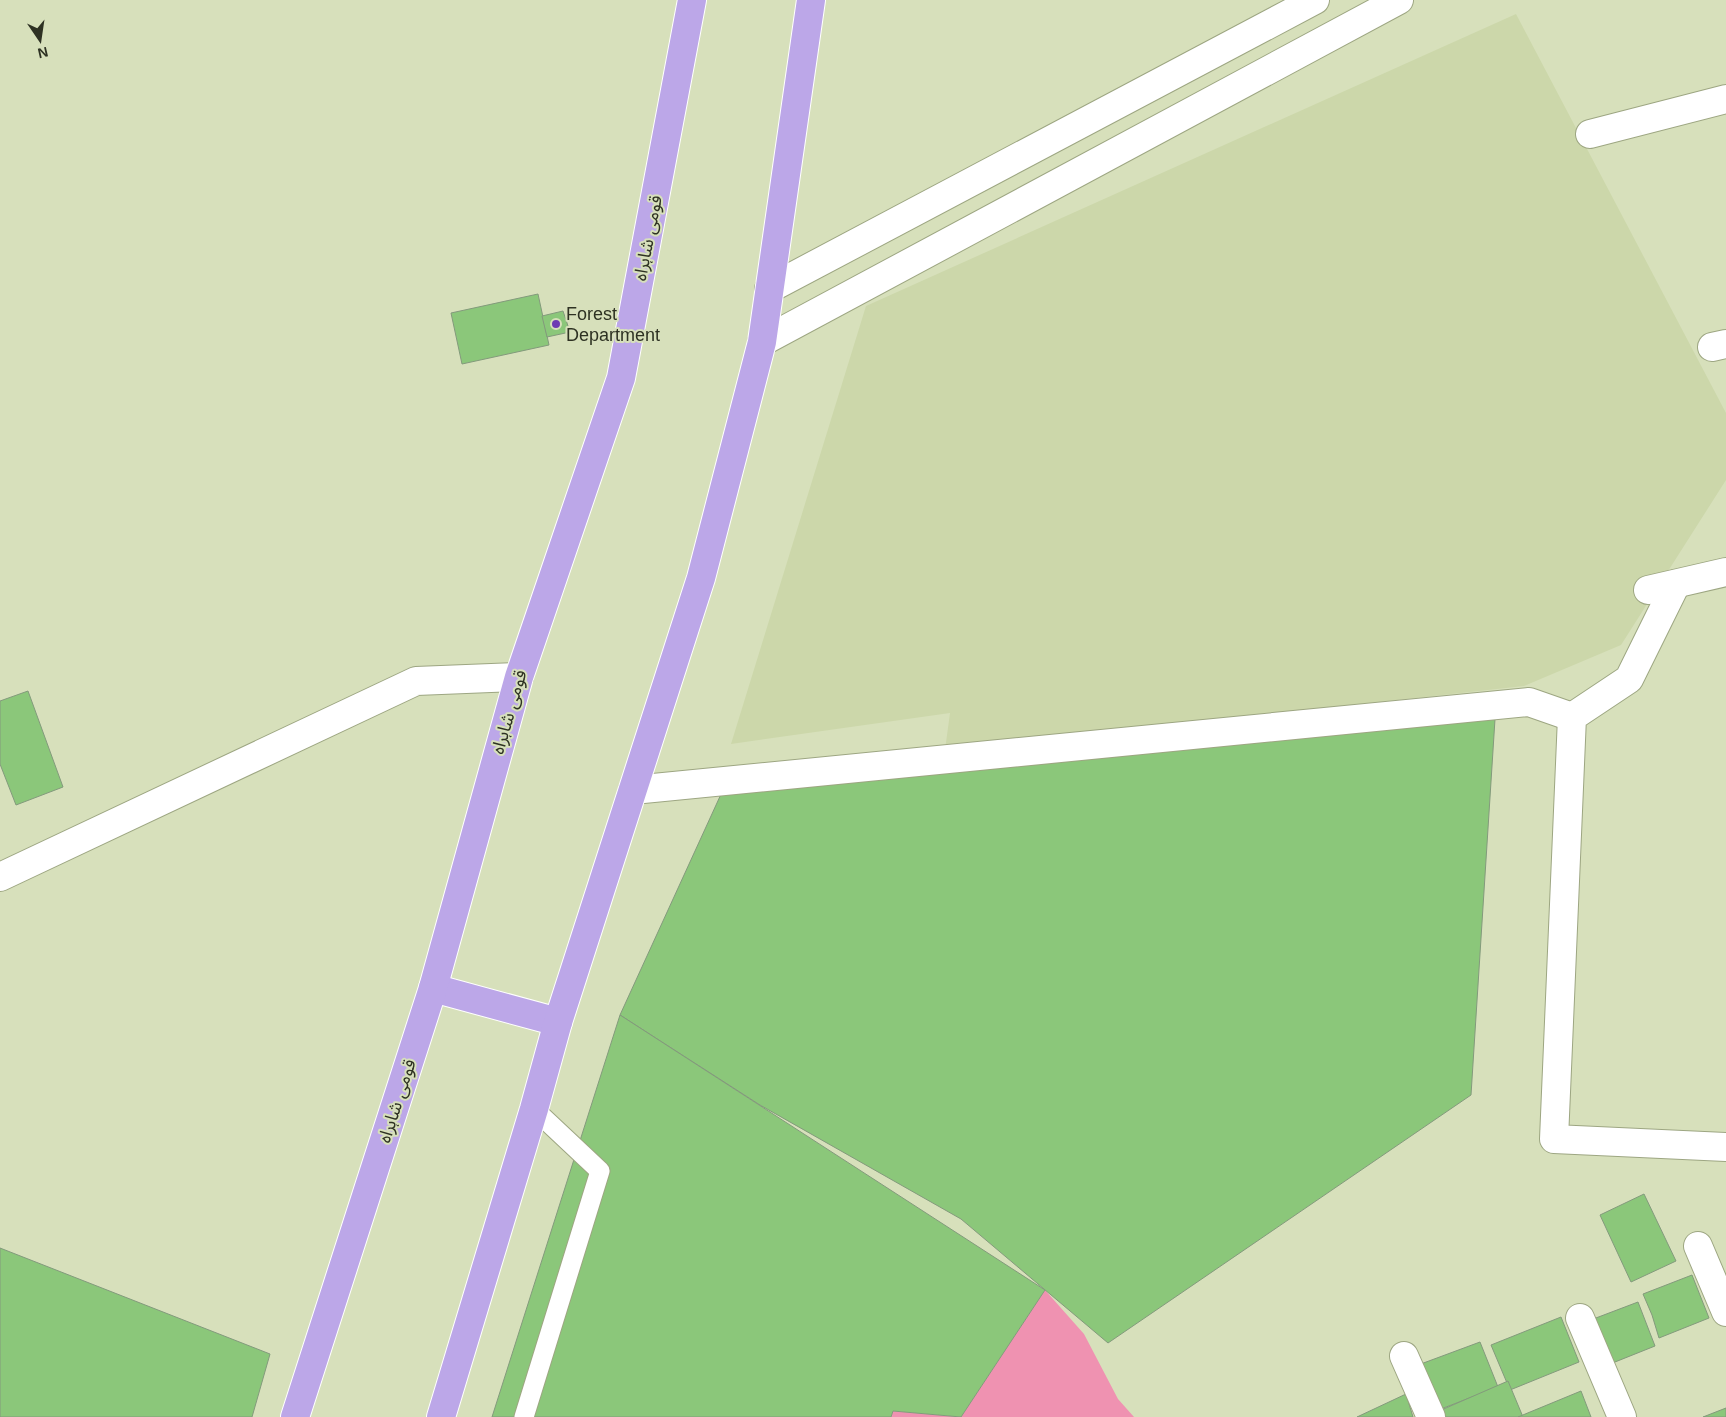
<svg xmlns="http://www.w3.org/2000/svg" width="1726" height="1417" font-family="Arial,'Noto Sans Arabic',sans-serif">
  <rect width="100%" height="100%" fill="#d7e0bb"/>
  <path fill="#ccd7aa" d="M1516,14L1726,413V480L1621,645L1524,686L945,750L950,713L731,744L866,306Z"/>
  <path fill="#ef92b1" d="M1045,1290L1084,1334L1118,1399L1134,1417H891L893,1411L961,1417Z"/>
  <g fill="#8bc77a" stroke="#839a7c">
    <path d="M538,294L549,345L462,364L451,313Z"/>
    <path d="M563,311L570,332L547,337L542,316Z"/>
    <path d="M28,691L63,787L16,805L0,764V701Z"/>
    <path d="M1495,719L1471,1095L1108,1343L961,1219L760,1105L620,1015L722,792Z"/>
    <path d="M620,1015L1045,1290L961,1417L893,1411L891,1417H492Z"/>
    <path d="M1644,1194L1676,1261L1631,1282L1600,1215Z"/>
    <path d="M0,1248L270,1354L252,1417H0Z"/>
    <path d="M1692,1275L1709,1318L1659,1338L1652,1315L1643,1294Z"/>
    <path d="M1638,1302L1655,1346L1605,1366L1588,1321Z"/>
    <path d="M1561,1317L1579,1362L1510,1390L1491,1345Z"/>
    <path d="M1480,1342L1498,1387L1428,1414L1410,1368Z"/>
    <path d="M1508,1381L1523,1417H1441L1439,1411Z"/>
    <path d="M1581,1391L1591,1417H1518Z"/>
    <path d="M1406,1394L1413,1417H1357Z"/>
    <path d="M1726,1408V1417H1703Z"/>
  </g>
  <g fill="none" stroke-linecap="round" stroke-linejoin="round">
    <g stroke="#9da682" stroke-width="21">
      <path id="service" d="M524,1417L600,1171L534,1109"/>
    </g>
    <g stroke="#9da682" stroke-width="30">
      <g id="pedestrian">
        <path d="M1698,1246L1726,1312"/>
        <path d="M1580,1318L1622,1417"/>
        <path d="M1404,1356L1431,1417"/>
      </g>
    </g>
    <g stroke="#9da682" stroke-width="30">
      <g id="minor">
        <path d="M1590,134L1726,99"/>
        <path d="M769,289L1315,0"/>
        <path d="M762,342L1399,0"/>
        <path d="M1712,347L1726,344"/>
        <path d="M1676,584L1629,679L1572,717L1554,1139L1726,1147"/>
        <path d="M1648,590L1726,572"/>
        <path d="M633,790L1529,702L1572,717"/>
        <path d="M0,877L416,681L519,677"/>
      </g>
    </g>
    <g stroke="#fff" stroke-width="30">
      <g id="trunk">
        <path d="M433,988L558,1022"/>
        <path d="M295,1417L433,988L519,677L621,378L692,0"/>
        <path d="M441,1417L534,1109L558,1022L701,578L762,342L811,0"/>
      </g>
    </g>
    <use href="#service" stroke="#fff" stroke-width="19"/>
    <use href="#pedestrian" stroke="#fff" stroke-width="28"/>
    <use href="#minor" stroke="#fff" stroke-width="28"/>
    <use href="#trunk" stroke="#bca7e8" stroke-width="28"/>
  </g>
  <circle fill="#6e3cb3" stroke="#d7e0bb" stroke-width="2" cx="556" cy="324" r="5"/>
  <g text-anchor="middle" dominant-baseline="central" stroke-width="4" stroke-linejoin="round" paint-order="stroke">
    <g font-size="18" fill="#2e3223" stroke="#d7e0bb">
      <text transform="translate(648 238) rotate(-79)">قومی شاہراہ</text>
      <text transform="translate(509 712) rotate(-74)">قومی شاہراہ</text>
      <text transform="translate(397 1101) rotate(-72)">قومی شاہراہ</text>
    </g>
    <g font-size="18" fill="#2e3223" stroke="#d7e0bb" text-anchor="start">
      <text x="566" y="314">Forest<tspan x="566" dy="21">Department</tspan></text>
    </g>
  </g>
  <g transform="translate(40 40) rotate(167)" stroke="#d7e0bb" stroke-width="4" paint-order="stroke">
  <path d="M0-4L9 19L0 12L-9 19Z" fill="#2e3223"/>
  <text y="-8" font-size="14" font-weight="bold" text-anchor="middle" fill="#2e3223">N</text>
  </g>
</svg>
